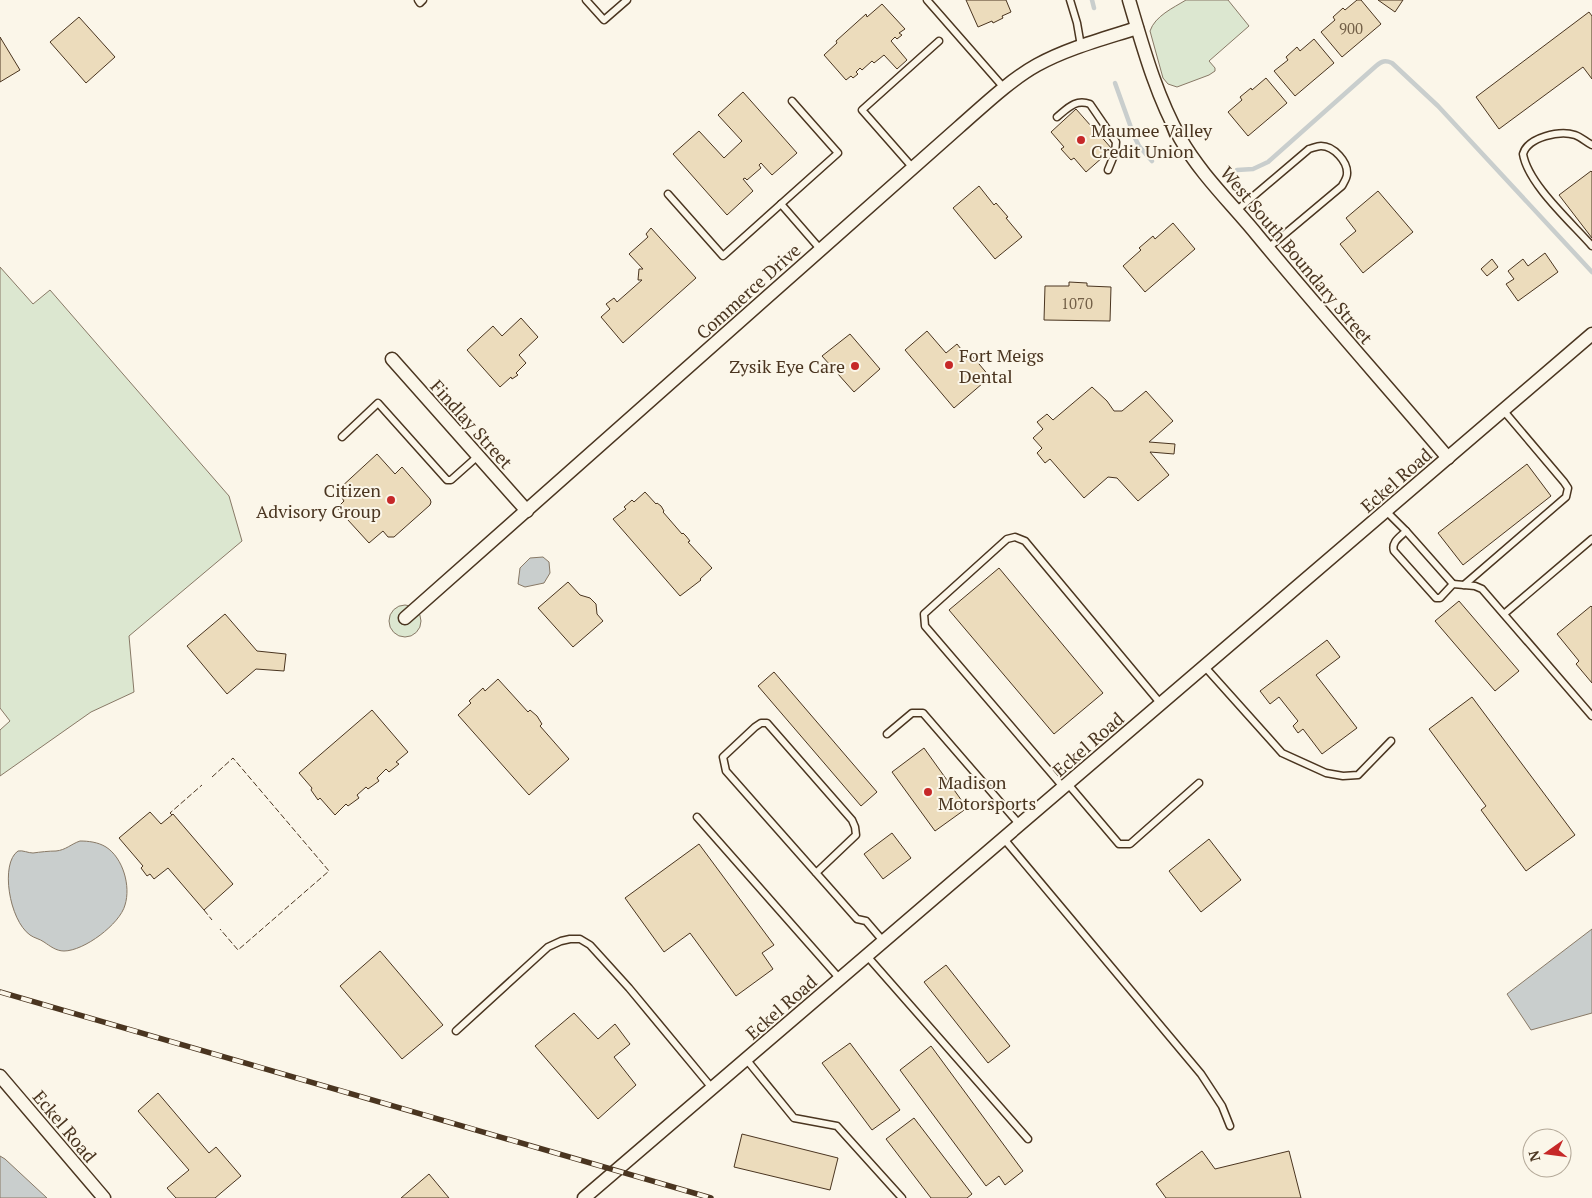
<svg xmlns="http://www.w3.org/2000/svg" width="1592" height="1198" font-family="'PT Serif',serif">
  <rect width="100%" height="100%" fill="#fbf6e9"/>
  <g fill="#dce7d0" stroke="#887966">
    <path d="M1186,0H1228L1249,26L1209,61L1215,68V71L1209,75L1177,87L1168,84L1163,78L1150,31C1155,16 1173,8 1186,0Z"/>
    <path d="M0,267L33,304L50,290L229,496L242,541L129,636L134,692L91,712L0,776V730L10,721L0,708Z"/>
    <circle cx="405" cy="621" r="16"/>
  </g>
  <g fill="#c9cecd" stroke="#887966">
    <path d="M543,557L549,562L550,573L544,583L525,587L518,584L520,568L530,558Z"/>
    <path d="M80,841C88,841 98,842 106,847C123,858 131,886 125,905C120,924 84,951 64,951C56,951 50,946 44,942C40,939 34,938 30,935C9,920 0,863 18,851C23,850 28,853 33,853C40,852 49,851 56,851C66,850 71,844 80,841Z"/>
    <path d="M1592,929V1013L1531,1030L1507,994Z"/>
    <path d="M0,1156L5,1159L47,1198H0Z"/>
  </g>
  <g fill="none" stroke-linecap="round" stroke-linejoin="round">
    <g stroke="#c9cecd" stroke-width="4.5">
      <path d="M1092,0L1094,8"/>
      <path d="M1115,83L1134,136L1139,146L1152,161"/>
      <path d="M1237,170L1253,169L1268,162L1376,66C1382,61 1385,60 1392,63L1438,106L1592,272"/>
    </g>
  </g>
  <g fill="#ecdcbc" stroke="#4a3520">
    <path d="M966,0H1006L1011,12L1002,16L1003,18L993,23L992,21L978,27Z"/>
    <path d="M1357,0H1361L1381,24L1342,57L1321,32L1335,20L1333,17L1343,8L1345,10Z"/>
    <path d="M1378,0H1403L1395,12Z"/>
    <path d="M882,4L905,29L899,33L902,35L897,39L895,37L891,41L907,60L897,69L884,55L874,63L872,61L862,70L860,68L856,72L858,74L853,78L851,76L846,80L824,55L837,43L836,41L866,14L867,17Z"/>
    <path d="M1589,12L1592,16V79L1583,67L1499,129L1476,97Z"/>
    <path d="M79,17L115,57L86,83L50,42Z"/>
    <path d="M0,37L20,70L0,82Z"/>
    <path d="M1314,39L1334,63L1295,96L1274,71L1288,60L1286,57L1297,47L1300,51Z"/>
    <path d="M1266,78L1287,103L1248,136L1228,112L1242,100L1240,97L1251,88L1252,90Z"/>
    <path d="M743,92L797,153L772,175L761,163L759,165L761,168L747,180L745,178L743,179L753,191L727,215L673,154L699,131L724,158L742,141L718,115Z"/>
    <path d="M1076,109L1091,126L1093,124L1099,131L1098,133L1112,149L1086,172L1074,158L1071,160L1061,149L1064,147L1051,132Z"/>
    <path d="M1591,171L1592,172V238L1559,195Z"/>
    <path d="M979,186L994,205L996,203L1008,217L1006,218L1022,237L995,259L953,208Z"/>
    <path d="M1378,191L1413,232L1363,273L1340,244L1356,231L1346,218Z"/>
    <path d="M1173,223L1195,249L1145,292L1123,266L1141,250L1139,248L1153,236L1155,239Z"/>
    <path d="M651,228L696,278L623,343L601,317L610,309L606,304L614,298L617,302L642,280H638L639,269H643L629,254L648,237L646,234Z"/>
    <path d="M1545,253L1558,272L1518,301L1506,284L1514,279L1508,271L1523,259L1528,266Z"/>
    <path d="M1492,259L1498,267L1487,276L1481,269Z"/>
    <path d="M1069,282L1087,283V286L1111,287L1110,321L1044,320L1045,286H1069Z"/>
    <path d="M521,318L538,337L519,355L526,363L516,373L518,375L512,379L511,377L500,387L467,350L493,326L502,336Z"/>
    <path d="M927,331L946,353L957,344L965,354L968,351L990,377L954,408L905,350Z"/>
    <path d="M850,334L880,369L854,392L822,356Z"/>
    <path d="M1092,387L1107,401L1114,411H1122L1146,391L1173,421L1149,442L1175,444L1174,454L1150,452L1169,475L1138,501L1117,478L1108,477L1084,498L1050,459L1045,463L1037,453L1042,448L1033,438L1043,429L1037,422L1047,414L1053,420Z"/>
    <path d="M377,454L395,474L402,467L430,499L431,502L430,505L394,537H388L383,531L369,543L337,508L344,501L338,492L339,489Z"/>
    <path d="M1527,464L1551,496L1463,565L1438,533Z"/>
    <path d="M645,492L656,504L657,503L661,506L664,511L663,512L682,534L683,533L686,536L690,541L688,542L712,568L700,579L701,580L680,596L613,519L626,509L624,507L632,500L634,502Z"/>
    <path d="M999,568L1103,693L1054,734L949,610Z"/>
    <path d="M568,582L580,595L590,598L596,604L597,614L603,621L573,647L538,608Z"/>
    <path d="M1459,601L1519,671L1495,691L1435,621Z"/>
    <path d="M1591,606L1592,607V683L1576,664L1579,661L1557,634Z"/>
    <path d="M225,614L257,651L286,654L284,671L256,669L227,694L187,646Z"/>
    <path d="M1327,640L1340,657L1316,675L1357,728L1322,754L1303,729L1298,733L1293,726L1298,721L1279,697L1270,704L1260,691Z"/>
    <path d="M774,672L877,792L861,806L758,686Z"/>
    <path d="M498,679L528,712L530,710L537,716L542,724L540,726L569,759L529,795L458,715L471,703L469,701L483,688L485,691Z"/>
    <path d="M1472,697L1575,835L1526,871L1481,810L1486,806L1429,729Z"/>
    <path d="M372,710L408,752L396,762L399,764L389,772L386,769L377,778L379,781L368,789L366,787L357,795L359,798L348,806L346,804L335,815L320,798L318,800L311,790L312,788L299,773Z"/>
    <path d="M924,748L967,808L935,831L892,772Z"/>
    <path d="M150,812L161,824L173,814L233,884L204,910L168,868L154,879L150,874L147,876L141,868L143,866L119,838Z"/>
    <path d="M892,833L911,858L883,879L864,854Z"/>
    <path d="M1209,839L1241,880L1201,912L1169,871Z"/>
    <path d="M699,844L774,945L762,953L773,969L736,996L690,933L664,952L625,898Z"/>
    <path d="M380,951L443,1025L402,1059L340,986Z"/>
    <path d="M946,965L1010,1046L988,1063L924,982Z"/>
    <path d="M574,1013L598,1039L615,1024L630,1044L614,1057L636,1085L598,1119L535,1046Z"/>
    <path d="M850,1043L900,1110L872,1130L822,1063Z"/>
    <path d="M931,1046L1023,1171L1005,1185L999,1176L986,1186L900,1070Z"/>
    <path d="M158,1093L209,1153L216,1147L241,1176L215,1198H176L167,1188L189,1170L138,1111Z"/>
    <path d="M914,1118L972,1194L967,1198H931L886,1139Z"/>
    <path d="M742,1134L838,1158L830,1190L734,1167Z"/>
    <path d="M1202,1151L1215,1169L1289,1151L1301,1198H1166L1156,1184Z"/>
    <path d="M429,1174L449,1198H401Z"/>
  </g>
  <g fill="none" stroke-linecap="round" stroke-linejoin="round">
    <g stroke="#4a3520" stroke-width="9">
      <g id="service">
        <path d="M418,0L420,3L423,0"/>
        <path d="M586,0L604,20L627,0"/>
        <path d="M927,0L1005,89"/>
        <path d="M1070,0L1077,23L1081,46"/>
        <path d="M1057,117C1068,108 1075,99 1090,104L1116,142L1115,153L1108,170"/>
        <path d="M1592,145C1586,142 1581,137 1575,135C1560,130 1528,137 1523,154C1528,184 1571,222 1592,246"/>
        <path d="M913,168L862,110L939,41"/>
        <path d="M668,194L723,256L838,153L792,101"/>
        <path d="M781,204L821,250"/>
        <path d="M1236,211L1309,149C1313,148 1317,146 1321,146C1334,146 1348,162 1347,174C1347,178 1344,182 1342,186L1268,248"/>
        <path d="M342,437L378,403L447,480H451L478,456"/>
        <path d="M1386,511L1406,531C1400,537 1391,542 1394,551L1436,598H1440L1453,584L1475,586L1482,589L1592,716"/>
        <path d="M1406,531L1453,584"/>
        <path d="M1464,585L1566,497L1568,488L1564,482L1503,410"/>
        <path d="M1504,614L1592,539"/>
        <path d="M1205,667L1282,753L1326,773L1343,776L1358,775L1391,741"/>
        <path d="M887,734L912,713H923L1020,825"/>
        <path d="M1068,784L1119,844H1130L1199,783"/>
        <path d="M1064,788L925,626L924,614L1007,539L1015,537L1025,541L1161,704"/>
        <path d="M697,817L840,979"/>
        <path d="M1004,839L1201,1074L1222,1106L1230,1126"/>
        <path d="M816,873L856,835L855,827L852,820L767,723H761L755,727L723,757L726,771L857,919L866,921L884,942"/>
        <path d="M867,956L1028,1139"/>
        <path d="M456,1031L548,947L561,941L570,939H580L590,945L629,988L712,1088"/>
        <path d="M746,1059L794,1118L837,1126L902,1198"/>
      </g>
    </g>
    <g stroke="#4a3520" stroke-width="15">
      <g id="minor">
        <path d="M1129,0C1143,47 1156,95 1180,138C1201,175 1232,204 1258,236C1320,311 1385,384 1448,458"/>
        <path d="M392,359L527,511"/>
        <path d="M405,618L959,127C983,106 1010,80 1037,65C1068,48 1103,39 1137,28"/>
        <path d="M0,1076L104,1198"/>
        <path d="M584,1198L1592,334"/>
      </g>
    </g>
    <use href="#service" stroke="#fbf6e9" stroke-width="6"/>
    <use href="#minor" stroke="#fbf6e9" stroke-width="12"/>
    <g stroke="#4a3520" stroke-width="5.5">
      <path id="rail" d="M0,992L711,1198"/>
    </g>
    <use href="#rail" stroke="#fbf6e9" stroke-width="4" stroke-dasharray="11" stroke-linecap="butt"/>
    <g stroke="#4a3520" stroke-width="1" stroke-dasharray="6 2.5" stroke-linecap="butt">
      <path d="M212,777L233,758L329,871L238,950L220,929"/>
      <path d="M172,815L170,813L202,785"/>
      <path d="M204,910L212,920"/>
    </g>
  </g>
  <g fill="#c62828" stroke="#fbf6e9" stroke-width="2">
    <circle cx="1081" cy="140" r="5"/>
    <circle cx="949" cy="365" r="5"/>
    <circle cx="855" cy="366" r="5"/>
    <circle cx="391" cy="500" r="5"/>
    <circle cx="928" cy="792" r="5"/>
  </g>
  <g text-anchor="middle" dominant-baseline="central" stroke-width="4" stroke-linejoin="round" paint-order="stroke">
    <g font-size="15" fill="#725f47">
      <text x="1351" y="28">900</text>
      <text x="1077" y="303">1070</text>
    </g>
    <g font-size="18" fill="#4a3520" stroke="#fbf6e9" text-anchor="start">
      <text x="1091" y="130">Maumee Valley<tspan x="1091" dy="21">Credit Union</tspan></text>
      <text x="959" y="355">Fort Meigs<tspan x="959" dy="21">Dental</tspan></text>
      <text x="845" y="366" text-anchor="end">Zysik Eye Care</text>
      <text x="381" y="490" text-anchor="end">Citizen<tspan x="381" dy="21">Advisory Group</tspan></text>
      <text x="938" y="782">Madison<tspan x="938" dy="21">Motorsports</tspan></text>
    </g>
    <g font-size="18" fill="#4a3520" stroke="#fbf6e9">
      <text transform="translate(1297 255) rotate(50)">West South Boundary Street</text>
      <text transform="translate(748 291) rotate(-42)">Commerce Drive</text>
      <text transform="translate(472 424) rotate(48)">Findlay Street</text>
      <text transform="translate(1396 480) rotate(-41)">Eckel Road</text>
      <text transform="translate(1088 744) rotate(-41)">Eckel Road</text>
      <text transform="translate(781 1007) rotate(-41)">Eckel Road</text>
      <text transform="translate(65 1126) rotate(50)">Eckel Road</text>
    </g>
  </g>
  <g transform="translate(1547 1153) rotate(256)"><circle r="24" fill="#fbf6e9" stroke="#b4a999"/>
  <path d="M0-4L9 19L0 12L-9 19Z" fill="#c62828"/>
  <text y="-8" font-size="14" font-weight="bold" text-anchor="middle" fill="#4a3520">N</text>
  </g>
</svg>
